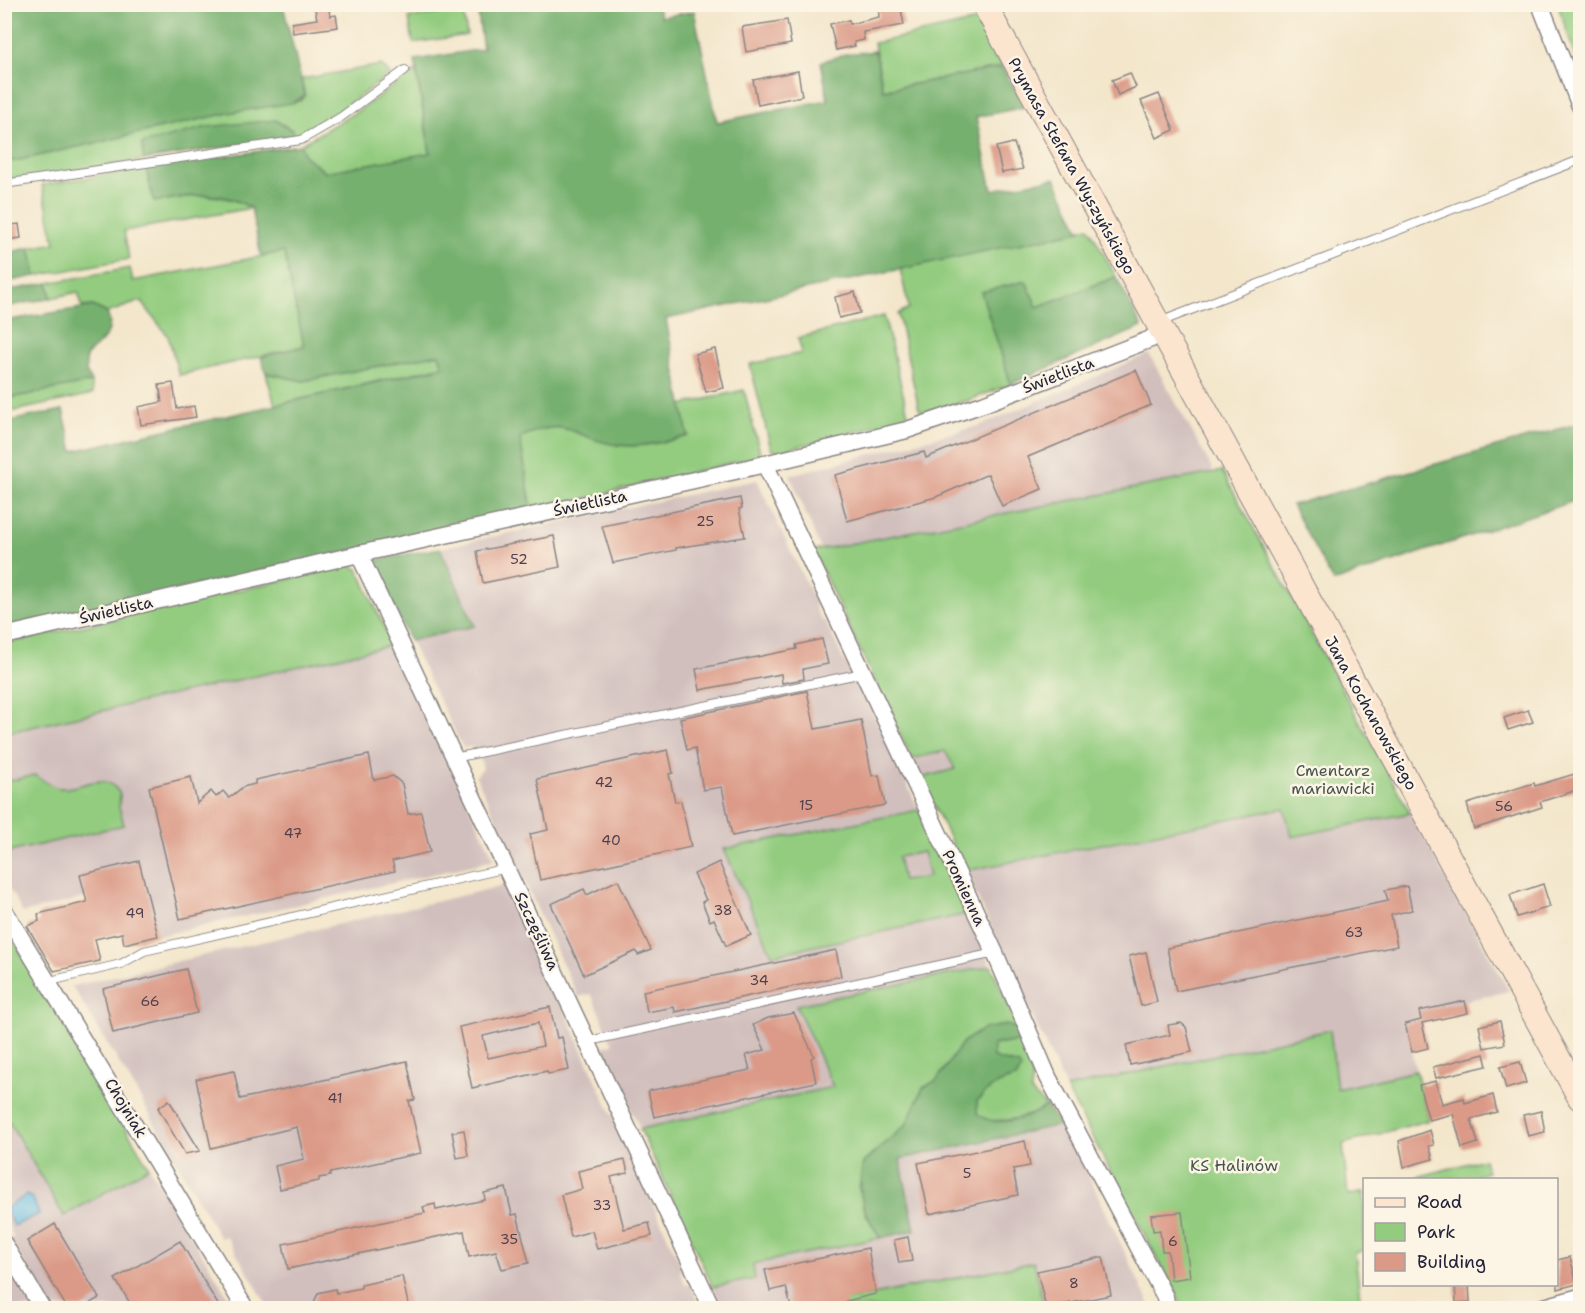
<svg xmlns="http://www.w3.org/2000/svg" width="1585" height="1313" font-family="'Shantell Sans',sans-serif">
  <rect width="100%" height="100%" fill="#fcf5e5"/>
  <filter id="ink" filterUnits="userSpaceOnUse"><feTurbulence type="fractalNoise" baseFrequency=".0167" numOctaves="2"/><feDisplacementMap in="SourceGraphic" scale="12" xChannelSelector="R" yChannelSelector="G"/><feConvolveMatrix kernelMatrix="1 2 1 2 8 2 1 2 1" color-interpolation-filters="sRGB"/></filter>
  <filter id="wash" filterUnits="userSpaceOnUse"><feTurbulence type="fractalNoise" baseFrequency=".008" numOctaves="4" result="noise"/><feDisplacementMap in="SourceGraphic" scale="24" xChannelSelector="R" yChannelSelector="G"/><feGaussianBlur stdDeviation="1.35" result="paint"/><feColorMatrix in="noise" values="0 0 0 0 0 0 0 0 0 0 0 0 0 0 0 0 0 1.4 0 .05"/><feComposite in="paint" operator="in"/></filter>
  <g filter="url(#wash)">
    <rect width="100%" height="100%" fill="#f3e6cb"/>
    <g fill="#d1bfbd">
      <path d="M1149,354L1214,472L821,550L790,475L979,426Z"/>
      <path d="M757,480L816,604L815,608L821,620L825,621L846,665H850L919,810L724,849L772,955L968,914L991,966L796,1005L833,1087L640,1129L602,1047L613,1044L591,994L578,997L476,776L483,768L476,746L463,748L410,641L475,626L440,548Z"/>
      <path d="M392,645L495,860L158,936L144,883L23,913L5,881L4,733Z"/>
      <path d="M945,751L955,770L921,778L912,759Z"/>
      <path d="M1284,808L1293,837L1410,813L1509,991L1420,1011L1421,1019L1405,1024L1416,1071L1337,1089L1330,1031L1066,1088L965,871Z"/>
      <path d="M923,852L929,877L903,881L898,857Z"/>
      <path d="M507,885L682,1268L680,1272L685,1284L690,1285L701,1308H269L226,1236L220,1238L134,1087L72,986Z"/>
      <path d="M4,1116L64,1216L149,1167L235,1308H51L10,1239L14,1237L5,1221Z"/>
      <path d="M1065,1125L1151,1308H1044L1033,1262L810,1308H722L713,1287L755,1279L753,1264L915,1230L899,1159Z"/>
      <path d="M5,1263L32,1308H5Z"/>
    </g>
    <g fill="#93cc7f" stroke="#5a775d" stroke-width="1.5" fill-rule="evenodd">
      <path d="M1558,5H1580V70Z"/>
      <path d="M463,10L467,35L413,43L409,18Z"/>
      <path d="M977,21L1002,67L883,90L874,43Z"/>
      <path d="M381,65L390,74L338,112L295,136L292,130L142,144L144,160L5,181V160L15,161L228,113L300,101L305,96L301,79Z"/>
      <path d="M416,71L430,153L325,172L305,156L300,145L356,112Z"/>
      <path d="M146,168L154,202C189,196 219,189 251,208L124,231L129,259L36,276L30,248L55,243L42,185Z"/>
      <path d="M1089,227L1116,277L1037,307L982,292L1011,384L967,401L923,412L919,409L898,314L909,308L900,269Z"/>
      <path d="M284,252L304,346L179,375L168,336L141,301L107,313L93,306L82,307L78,292L51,298L48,283L130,268L133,281Z"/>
      <path d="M884,316L908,414L906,418L777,452L771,449L750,364L802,353L798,338Z"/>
      <path d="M439,354L443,366L275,405L266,373L303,381Z"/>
      <path d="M91,382L93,394L5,413V399Z"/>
      <path d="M744,390L760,453L756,457L532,511L520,438C569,413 575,440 618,445C641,448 666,442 688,436L681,405Z"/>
      <path d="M1222,471L1410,813L1292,837L1284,808L965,871L921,778L955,769L945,751L912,759L813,551Z"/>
      <path d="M349,565L358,569L392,645L5,733L4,644Z"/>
      <path d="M35,775C43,780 50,787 60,788C83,790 104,768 120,794L119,807L124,825L5,853V782Z"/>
      <path d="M919,810L968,914L772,955L724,849ZM923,852L929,877L903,881L898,857Z"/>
      <path d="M5,927L149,1167L64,1216L5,1115Z"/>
      <path d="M991,966L1019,1029L1006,1025L963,1042L937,1080L923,1088L906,1125L863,1163L859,1189L866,1214L880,1238L753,1264L755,1279L713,1287L640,1129L833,1087L796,1005Z"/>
      <path d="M1330,1030L1337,1089L1416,1071L1429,1120L1343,1144L1348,1196L1364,1192V1250L1355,1253L1361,1307L1184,1308L1066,1088Z"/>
      <path d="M1024,1041L1033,1064L1031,1092L1046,1106C1030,1118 1005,1122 985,1120L977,1113V1101L994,1084L1016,1078L1019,1065L992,1058L993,1045Z"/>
      <path d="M1484,1159L1487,1172L1468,1179H1410Z"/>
      <path d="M1034,1262L1044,1308H810Z"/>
    </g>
    <g fill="#76b06e" stroke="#4c6954" stroke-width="1.5">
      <path d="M489,4L657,5L661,17L694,11L717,122L828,100L821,62L845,54L875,51L883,90L1002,67L1025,107L976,117L992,190L1055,178L1080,231L666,319L688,436C666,441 641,448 618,445C575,440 568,413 520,438L532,511L5,628L4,422L63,410L73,451L443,367L439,354L303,381L266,373L261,357L304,346L284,252L261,256L251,208C219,188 189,196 154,202L146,168L300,145L305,156L325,172L430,153L415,60L483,49L477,7Z"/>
      <path d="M4,5H283L305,96L292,103L228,113L15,161L5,160Z"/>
      <path d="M275,120L292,130L295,136L144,160L142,144L207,127Z"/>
      <path d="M30,248L36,276L5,282V253Z"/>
      <path d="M1116,277L1142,327L1011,384L981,292L1026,281L1037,307Z"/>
      <path d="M48,283L51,298L5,307V291Z"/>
      <path d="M93,306L107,313C116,333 101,342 86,356V371L91,382L5,399V321Z"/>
      <path d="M1580,423V499L1333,582L1292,505Z"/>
      <path d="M440,548L475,626L410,641L372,561Z"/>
      <path d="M1006,1025L1019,1029L1024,1041L993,1045V1058L1019,1065L1021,1069L1016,1078C998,1082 989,1088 977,1101V1113C994,1129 1029,1119 1046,1106L1060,1125L900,1159L915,1230L880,1238C862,1208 857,1198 863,1163L906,1125L923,1088L937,1080L963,1042L983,1029Z"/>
    </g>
    <path fill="#68bbe4" stroke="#456e90" stroke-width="1.5" d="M26,1195L33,1198L39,1214L14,1226L5,1209Z"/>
    <g id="blocks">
      <g fill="#db9a87" fill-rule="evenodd">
        <path d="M314,4H328L330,16L336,15L338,27L293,33L292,23L317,19Z"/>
        <path d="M878,4H900L904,25L863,32L864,40L854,42L855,46L836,50L830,24L849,20L850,24L879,17Z"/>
        <path d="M787,20L791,44L746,52L742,27Z"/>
        <path d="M798,71L802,96L758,105L753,80Z"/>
        <path d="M1130,73L1136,87L1118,95L1112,80Z"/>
        <path d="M1159,94L1174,130L1157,138L1141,101Z"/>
        <path d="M1014,143L1023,169L1002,173L996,147Z"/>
        <path d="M19,224L21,238L6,240L4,226Z"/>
        <path d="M855,292L860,313L839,318L835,297Z"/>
        <path d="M715,349L724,388L706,392L695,354Z"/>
        <path d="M1136,370L1151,405L1028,457L1042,489L1002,506L988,474L936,497L847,521L835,475L924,452L926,458Z"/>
        <path d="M173,383L177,409L194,406L196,417L141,425L138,407L162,402L159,385Z"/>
        <path d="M740,498L742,508L739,509L745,537L676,548V550L613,563L602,526Z"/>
        <path d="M554,536L560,567L483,583L477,551Z"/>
        <path d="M822,639L828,664L803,669L804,679L782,683L781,674L700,690L696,669L797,649L796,645Z"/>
        <path d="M807,691L815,729L861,720L872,776L879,775L885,805L732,836L722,787L703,790L695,748L687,750L680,718Z"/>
        <path d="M1528,710L1533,722L1508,730L1504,718Z"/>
        <path d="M668,750L673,773L669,774L675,802L681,801L691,847L540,880L530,834L548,830L537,779Z"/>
        <path d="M369,755L374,780L393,776L402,784L408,814L421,812L430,852L392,861L395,871L180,919L149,787L191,777L197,803L211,791L216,797L223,791L229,798L243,787L255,784V780Z"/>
        <path d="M1581,772V787L1574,789V791L1540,802L1542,807L1474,829L1467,804L1534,783L1535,786Z"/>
        <path d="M139,861L158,936L124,944L122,933L95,939L100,961L54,971L27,926L39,921L38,914L87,902L80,875Z"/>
        <path d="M719,862L751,935L726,946L714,919L710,921L702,902L706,900L694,874Z"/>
        <path d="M618,880L651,950L638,955L636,951L584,975L551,904L584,889L587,895Z"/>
        <path d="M1543,884L1550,907L1517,917L1510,895Z"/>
        <path d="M1407,886L1412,910L1391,915L1397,946L1176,991L1167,948L1388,901L1385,890Z"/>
        <path d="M836,950L841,976L675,1012L674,1007L647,1012L643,991Z"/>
        <path d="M1146,952L1157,1002L1141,1006L1129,956Z"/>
        <path d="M186,969L197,1013L113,1033L103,989Z"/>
        <path d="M1465,1001L1468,1013L1422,1023L1428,1048L1412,1052L1405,1024L1421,1020L1419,1011Z"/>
        <path d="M550,1007L557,1038L562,1037L569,1070L548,1074L547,1071L472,1088L459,1027ZM538,1023L543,1046L488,1058L483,1036Z"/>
        <path d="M794,1013L814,1056L811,1058L816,1082L654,1117L648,1091L750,1070L746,1055L765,1050L753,1025L768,1018Z"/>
        <path d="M1500,1021L1505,1044L1484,1048L1479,1026Z"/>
        <path d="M1181,1023L1186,1027L1192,1052L1130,1065L1126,1045L1170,1035L1168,1025Z"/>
        <path d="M1484,1054L1487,1066L1436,1078L1433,1067Z"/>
        <path d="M407,1061L415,1100L409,1101L421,1153L330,1173V1176L319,1178V1181L280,1189L275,1166L304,1159L297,1127L211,1148L196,1079L234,1071L240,1099Z"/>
        <path d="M1520,1062L1526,1083L1506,1089L1500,1067Z"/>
        <path d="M1436,1081L1442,1104L1464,1098L1465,1103L1493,1095L1497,1112L1471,1119L1478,1143L1462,1148L1453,1114L1429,1120L1419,1085Z"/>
        <path d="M169,1100L200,1151L185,1154L158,1108Z"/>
        <path d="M1541,1111L1545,1132L1528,1136L1523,1115Z"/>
        <path d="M464,1130L468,1156L457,1158L452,1132Z"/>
        <path d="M1430,1130L1434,1145L1429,1146L1433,1159L1404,1167L1399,1141Z"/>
        <path d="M1025,1141L1030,1166L1013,1169L1018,1195L929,1214L918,1163Z"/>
        <path d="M625,1160L628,1173L611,1177L624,1229L649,1223L652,1236L597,1249L592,1231L571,1237L561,1195L582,1189L578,1171Z"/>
        <path d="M506,1188L512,1215L517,1214L529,1263L502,1269L496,1251L469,1257L464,1231L288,1269L283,1244L425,1213L423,1207L435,1204L436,1210L485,1200L484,1193Z"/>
        <path d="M1182,1212L1190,1277L1171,1280L1168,1251H1162L1160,1230L1153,1231L1151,1215Z"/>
        <path d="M55,1224L99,1298L82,1308H67L27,1241Z"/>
        <path d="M908,1237L912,1261L899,1263L894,1240Z"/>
        <path d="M180,1241L220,1308H133L115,1279Z"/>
        <path d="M868,1248L876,1294L846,1301L847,1308H791L786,1287L770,1291L765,1270Z"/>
        <path d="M1103,1257L1111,1295L1046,1308L1037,1271Z"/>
        <path d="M1570,1257L1577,1284L1558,1289L1557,1260Z"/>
        <path d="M402,1276L409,1308H343V1305L319,1308L313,1305L318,1293L335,1289L336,1293L361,1288V1285Z"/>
        <path d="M1455,1284H1469L1470,1302L1456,1303Z"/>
      </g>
    </g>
  </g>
  <g filter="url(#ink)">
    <use href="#blocks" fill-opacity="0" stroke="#8a8483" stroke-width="1.5"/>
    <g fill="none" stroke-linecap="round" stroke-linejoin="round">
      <g stroke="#8a8483" stroke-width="10">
        <g id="lane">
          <path d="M4,184L301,140L341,117L405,70"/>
          <path d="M1161,327L1170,318L1580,160"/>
          <path d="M454,758L863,673"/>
          <path d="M50,981L121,964L144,951L507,868"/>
          <path d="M589,1041L995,953"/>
        </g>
      </g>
      <g stroke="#8a8483" stroke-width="19">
        <g id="street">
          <path d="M1540,4L1580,106"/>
          <path d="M765,464L995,953L1048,1077L1165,1297L1167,1308"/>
          <path d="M359,554L712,1308"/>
          <path d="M4,636L359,554L735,471L907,430L983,404L1151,339L1161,328"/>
          <path d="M4,910L245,1308"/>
          <path d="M4,1244L42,1308"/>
          <path d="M1541,1308L1580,1297"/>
        </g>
      </g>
      <g stroke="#8a8483" stroke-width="26">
        <path id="secondary" d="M984,4L1580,1098"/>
      </g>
      <use href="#lane" stroke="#fff" stroke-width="8"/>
      <use href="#street" stroke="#fff" stroke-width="16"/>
      <use href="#secondary" stroke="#fbe5cf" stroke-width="24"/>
    </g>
  </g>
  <g text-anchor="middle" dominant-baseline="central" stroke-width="5" stroke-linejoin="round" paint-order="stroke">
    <g font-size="14" fill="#50404e">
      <text x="705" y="521">25</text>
      <text x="519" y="559">52</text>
      <text x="604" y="782">42</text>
      <text x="806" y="805">15</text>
      <text x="1504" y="806">56</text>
      <text x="293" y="833">47</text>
      <text x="611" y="840">40</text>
      <text x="723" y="910">38</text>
      <text x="135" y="913">49</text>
      <text x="1354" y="932">63</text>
      <text x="759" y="980">34</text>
      <text x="150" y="1001">66</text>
      <text x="335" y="1098">41</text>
      <text x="967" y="1173">5</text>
      <text x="602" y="1205">33</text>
      <text x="509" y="1239">35</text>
      <text x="1173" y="1241">6</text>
      <text x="1074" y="1283">8</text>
    </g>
    <g font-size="16" fill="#22223b" stroke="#fcf5e5">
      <text transform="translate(1072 166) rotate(61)">Prymasa Stefana Wyszyńskiego</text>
      <text transform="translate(1058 375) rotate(-21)">Świetlista</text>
      <text transform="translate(590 503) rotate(-12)">Świetlista</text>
      <text transform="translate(116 610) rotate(-13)">Świetlista</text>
      <text transform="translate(1371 713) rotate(61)">Jana Kochanowskiego</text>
      <text transform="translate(964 888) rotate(65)">Promienna</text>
      <text transform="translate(537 931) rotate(65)">Szczęśliwa</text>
      <text transform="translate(126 1108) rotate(59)">Chojniak</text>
    </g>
    <g font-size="16" fill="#44554f" stroke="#fcf5e5">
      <text x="1333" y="770">Cmentarz<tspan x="1333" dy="18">mariawicki</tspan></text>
      <text x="1234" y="1165">KS Halinów</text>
    </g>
  </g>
  <rect width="1585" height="1313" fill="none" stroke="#fcf5e5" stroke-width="24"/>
  <rect x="1363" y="1178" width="195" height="108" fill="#fcf5e5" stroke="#a5a1a1" stroke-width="1.5"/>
  <rect x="1375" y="1198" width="30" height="9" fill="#fbe5cf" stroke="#a5a1a1" stroke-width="1.5"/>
  <text x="1417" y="1208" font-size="18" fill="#22223b">Road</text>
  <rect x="1375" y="1223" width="30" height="18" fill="#93cc7f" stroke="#a5a1a1" stroke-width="1.5"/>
  <text x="1417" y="1238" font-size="18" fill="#22223b">Park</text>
  <rect x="1375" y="1253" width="30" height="18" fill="#db9a87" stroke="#a5a1a1" stroke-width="1.5"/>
  <text x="1417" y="1268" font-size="18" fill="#22223b">Building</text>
</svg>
